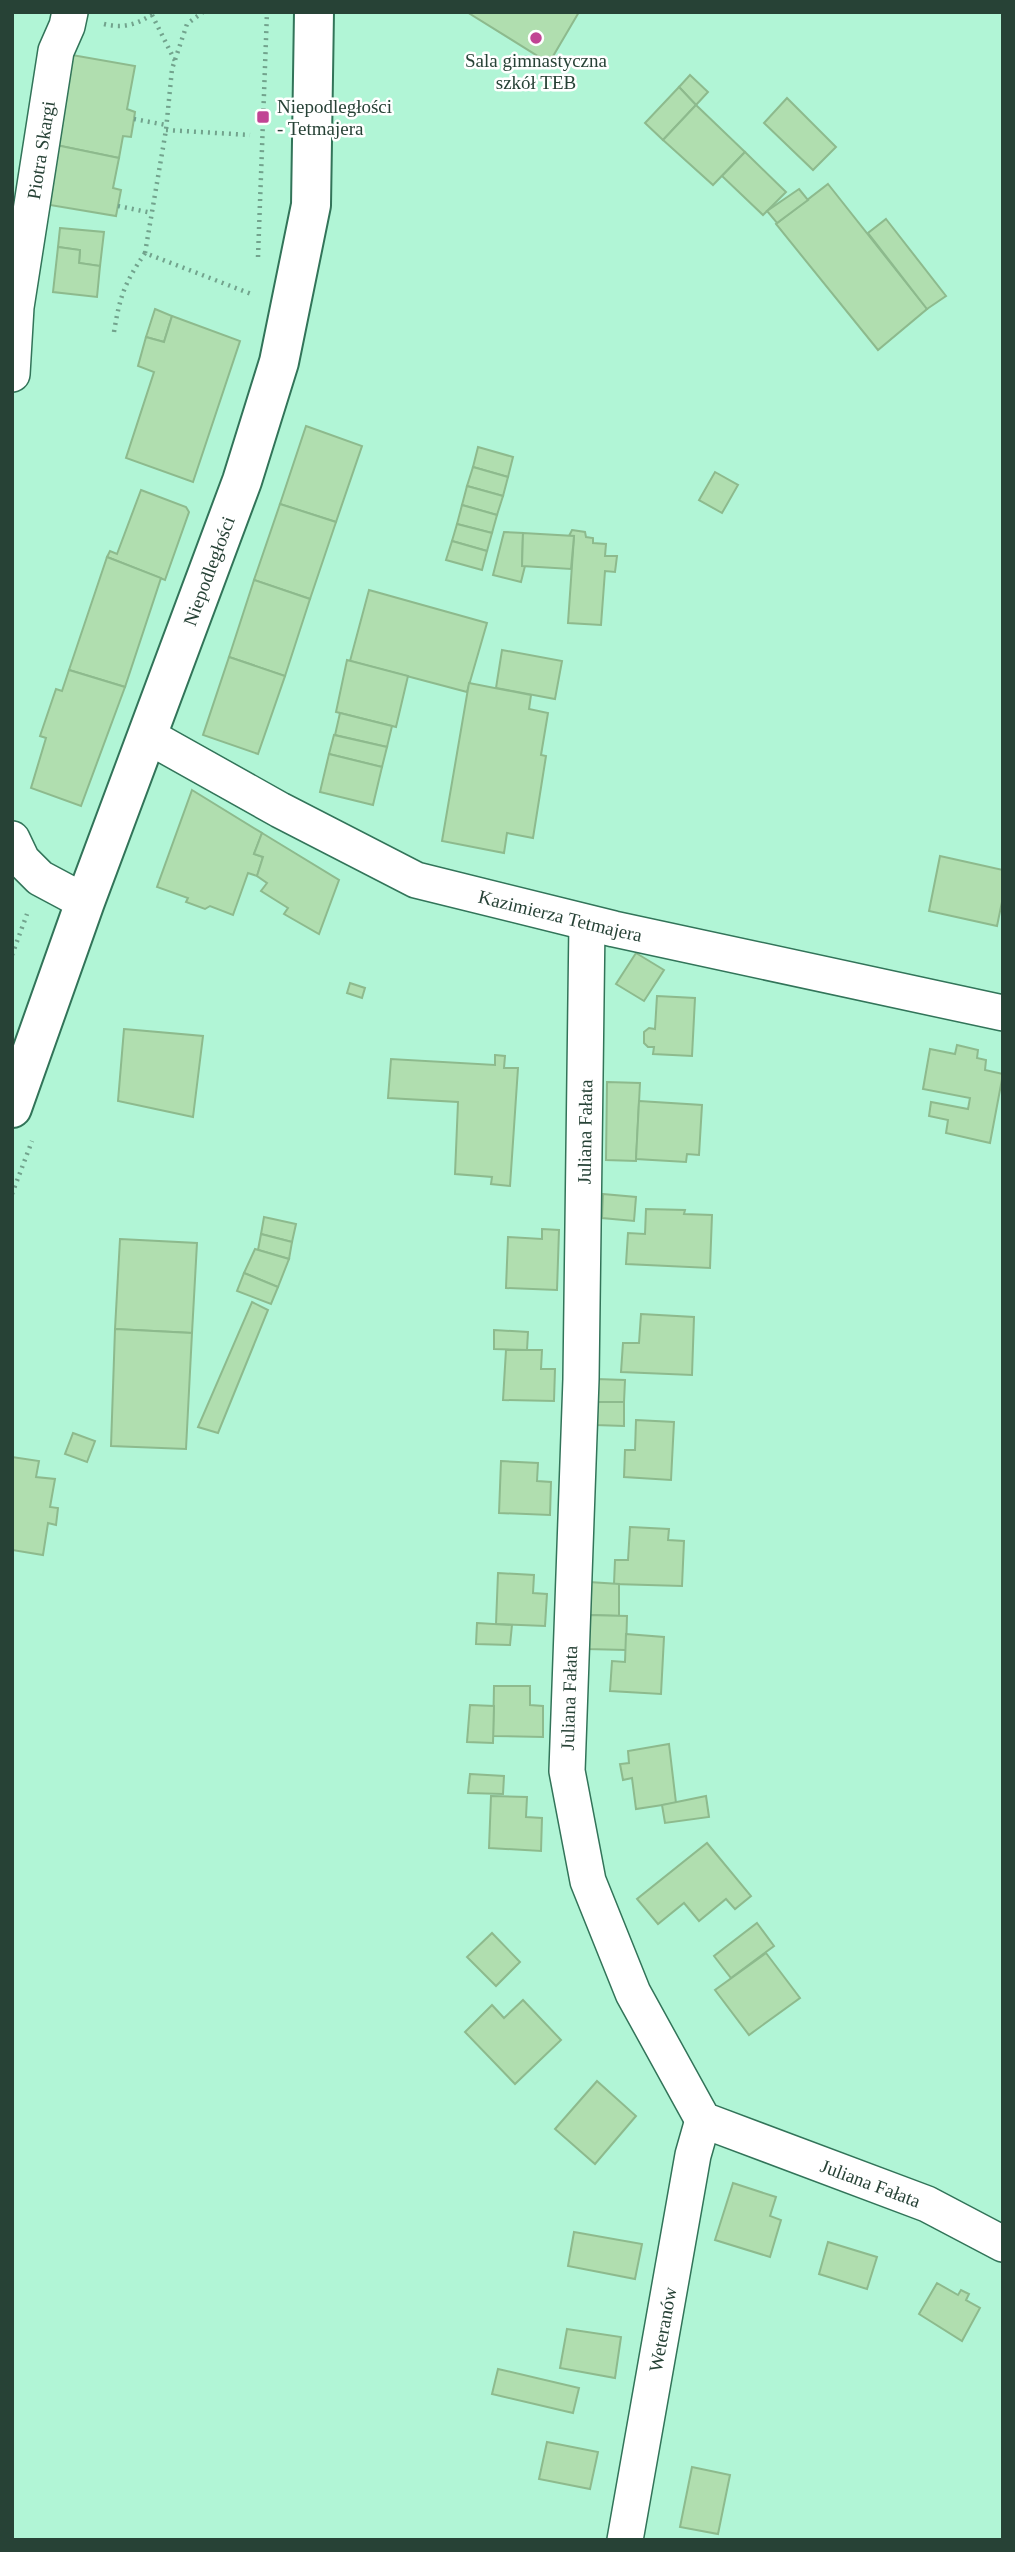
<svg xmlns="http://www.w3.org/2000/svg" width="1015" height="2552" font-family="Georgia,serif">
  <rect width="100%" height="100%" fill="#b1f5d6"/>
  <g fill="#b0deaf" stroke="#8dba8d" stroke-width="2">
    <path d="M467,12H579L549,63Z"/>
    <path d="M72,55L135,66L127,109L135,112L134,119L131,137L123,136L119,158L56,145Z"/>
    <path d="M690,75L708,92L696,105L679,87Z"/>
    <path d="M679,87L696,105L663,140L645,123Z"/>
    <path d="M787,98L836,147L813,170L764,123Z"/>
    <path d="M696,105L745,152L713,185L663,140Z"/>
    <path d="M56,145L119,158L113,188L121,190L116,216L44,204Z"/>
    <path d="M745,152L786,192L763,215L722,176Z"/>
    <path d="M828,184L927,309L878,350L776,224Z"/>
    <path d="M799,189L808,200L777,223L767,211Z"/>
    <path d="M886,219L946,296L927,309L868,233Z"/>
    <path d="M60,228L104,232L100,266L79,263L80,250L58,247Z"/>
    <path d="M58,247L80,250L79,263L100,266L97,297L53,292Z"/>
    <path d="M155,309L172,316L164,342L146,337Z"/>
    <path d="M172,316L240,341L193,482L126,458L154,372L138,366L146,337L164,342Z"/>
    <path d="M306,426L362,446L336,522L280,504Z"/>
    <path d="M478,447L513,457L508,477L473,467Z"/>
    <path d="M473,467L508,477L503,496L467,486Z"/>
    <path d="M715,472L738,485L722,513L699,500Z"/>
    <path d="M467,486L503,496L497,515L462,505Z"/>
    <path d="M141,490L186,507L189,512L165,580L107,557L110,551L117,554Z"/>
    <path d="M280,504L336,522L310,599L254,580Z"/>
    <path d="M462,505L497,515L492,533L457,524Z"/>
    <path d="M457,524L492,533L487,551L452,541Z"/>
    <path d="M572,530L585,532L586,537L593,538V543L606,544L605,556H617L615,572L605,571L601,625L568,623L574,536H569Z"/>
    <path d="M504,532L523,533L522,566H525L521,582L493,575Z"/>
    <path d="M523,533L574,536L571,569L522,566Z"/>
    <path d="M452,541L487,551L482,570L446,560Z"/>
    <path d="M107,557L161,578L125,687L69,670Z"/>
    <path d="M254,580L310,599L285,676L229,657Z"/>
    <path d="M369,590L487,623L467,692L350,661Z"/>
    <path d="M502,650L562,661L555,699L496,688Z"/>
    <path d="M229,657L285,676L258,754L203,735Z"/>
    <path d="M347,660L408,676L396,727L336,712Z"/>
    <path d="M69,670L125,687L81,806L31,788L46,738L40,736L56,689L62,691Z"/>
    <path d="M469,683L531,695L529,709L548,713L541,755L546,756L533,838L507,833L504,853L442,841Z"/>
    <path d="M340,713L392,726L387,747L335,735Z"/>
    <path d="M334,735L387,747L382,767L329,754Z"/>
    <path d="M329,754L382,767L373,805L320,792Z"/>
    <path d="M192,790L262,833L254,854L263,857L257,876L248,873L233,915L210,906L205,909L186,902L188,898L157,887Z"/>
    <path d="M262,833L339,880L319,934L284,914L288,908L261,891L267,883L257,876L263,857L254,854Z"/>
    <path d="M940,856L1003,870V897L997,926L929,911Z"/>
    <path d="M636,953L664,970L644,1001L616,984Z"/>
    <path d="M350,983L365,988L362,998L347,993Z"/>
    <path d="M657,996L695,998L692,1056L653,1054L654,1047H648L644,1043V1032L649,1028L655,1029Z"/>
    <path d="M124,1029L203,1036L193,1117L118,1101Z"/>
    <path d="M957,1045L978,1050L977,1058L986,1060L985,1070L1003,1074L990,1143L946,1133L948,1120L929,1116L931,1102L968,1109L970,1098L923,1089L930,1049L955,1054Z"/>
    <path d="M495,1055L505,1056L504,1068H518L510,1186L491,1184L492,1177L455,1174L458,1102L388,1098L391,1059L495,1065Z"/>
    <path d="M607,1082L640,1083L636,1161L606,1160Z"/>
    <path d="M639,1101L702,1105L699,1155L687,1154L686,1162L636,1159Z"/>
    <path d="M603,1194L636,1197L634,1221L602,1218Z"/>
    <path d="M646,1209L685,1210L684,1214L712,1215L710,1268L626,1264L628,1233L645,1234Z"/>
    <path d="M264,1217L296,1224L292,1242L261,1234Z"/>
    <path d="M542,1229L559,1230L557,1290L506,1288L508,1237L542,1239Z"/>
    <path d="M261,1234L292,1242L289,1259L258,1250Z"/>
    <path d="M120,1239L197,1243L192,1333L115,1329Z"/>
    <path d="M255,1249L289,1259L278,1287L244,1273Z"/>
    <path d="M244,1273L278,1287L271,1304L237,1291Z"/>
    <path d="M252,1302L268,1310L218,1433L198,1427Z"/>
    <path d="M641,1314L694,1317L692,1375L621,1372L623,1343H639Z"/>
    <path d="M115,1329L192,1333L186,1449L111,1446Z"/>
    <path d="M494,1330L528,1332L527,1350L494,1349Z"/>
    <path d="M506,1350H542L541,1369H555L554,1401L503,1400Z"/>
    <path d="M596,1379L625,1380L624,1402H595Z"/>
    <path d="M595,1402H624V1426L595,1425Z"/>
    <path d="M636,1420L674,1422L671,1480L624,1477L625,1450H635Z"/>
    <path d="M73,1433L95,1441L87,1462L65,1454Z"/>
    <path d="M12,1457L39,1461L36,1477L55,1479L50,1507L58,1508L56,1525L48,1523L43,1555L12,1550Z"/>
    <path d="M501,1461L538,1463L537,1481L551,1482L550,1515L499,1513Z"/>
    <path d="M630,1527L669,1529L668,1540L684,1541L682,1586L614,1584L615,1560H628Z"/>
    <path d="M498,1573L534,1575L533,1593L547,1594L545,1626L496,1624Z"/>
    <path d="M589,1582L619,1584V1616L588,1615Z"/>
    <path d="M588,1615L627,1616L626,1650L587,1649Z"/>
    <path d="M477,1623L512,1625L510,1645L476,1644Z"/>
    <path d="M626,1634L664,1637L661,1694L610,1691L612,1661L625,1662Z"/>
    <path d="M494,1686H530V1705L543,1706V1737L493,1736Z"/>
    <path d="M470,1705L494,1706L493,1743L467,1742Z"/>
    <path d="M669,1744L676,1803L636,1809L632,1778L623,1780L620,1764L629,1763L628,1751Z"/>
    <path d="M470,1774L504,1776L503,1794L468,1793Z"/>
    <path d="M491,1796L527,1797L526,1817L542,1818L541,1851L489,1848Z"/>
    <path d="M706,1796L709,1817L665,1823L662,1805Z"/>
    <path d="M707,1843L751,1896L735,1909L726,1899L699,1921L684,1903L658,1924L637,1899Z"/>
    <path d="M757,1923L774,1946L731,1978L714,1956Z"/>
    <path d="M492,1933L520,1962L496,1986L467,1957Z"/>
    <path d="M766,1953L800,1998L749,2035L715,1990Z"/>
    <path d="M523,2000L561,2040L515,2084L465,2032L492,2005L504,2018Z"/>
    <path d="M597,2081L636,2116L595,2164L555,2129Z"/>
    <path d="M733,2183L776,2197L770,2216L781,2220L770,2257L715,2240Z"/>
    <path d="M574,2232L642,2244L635,2279L568,2266Z"/>
    <path d="M828,2242L877,2257L867,2289L819,2274Z"/>
    <path d="M937,2283L958,2295L961,2290L969,2294L966,2300L980,2308L962,2341L919,2314Z"/>
    <path d="M567,2329L621,2337L615,2378L560,2368Z"/>
    <path d="M498,2369L579,2388L573,2413L492,2394Z"/>
    <path d="M547,2442L598,2452L590,2489L539,2479Z"/>
    <path d="M692,2467L730,2475L718,2534L680,2527Z"/>
  </g>
  <g fill="none" stroke-linecap="round" stroke-linejoin="round">
    <g stroke="#327459" stroke-width="38">
      <g id="street">
        <path id="s1" d="M12,374L16,307L56,51L67,26L70,12"/>
        <path id="s2" d="M148,736L280,810L416,880L614,929L1003,1013"/>
        <path d="M12,839L22,860L40,878L85,902"/>
        <path id="s3" d="M587,923L581,1379L567,1771L588,1881L633,1993L703,2120L927,2204L1003,2244"/>
        <path id="s4" d="M625,2540L693,2155L703,2120"/>
      </g>
    </g>
    <g stroke="#327459" stroke-width="42">
      <g id="secondary">
        <path id="s5" d="M12,1108L85,902L242,481L279,362L311,205L314,12"/>
      </g>
    </g>
    <g stroke="#72a38d" stroke-width="4.5" stroke-dasharray="2 5" stroke-linecap="butt">
      <path d="M152,15L175,61"/>
      <path d="M104,24C125,29 138,24 156,12"/>
      <path d="M134,119L166,125"/>
      <path d="M166,130L250,135"/>
      <path d="M118,206L152,213"/>
      <path d="M145,253L166,130L172,69L187,24L203,12"/>
      <path d="M258,257L267,12"/>
      <path d="M114,332C120,296 124,284 145,253L254,295"/>
      <path d="M12,955L27,914"/>
      <path d="M12,1194L32,1141"/>
    </g>
    <use href="#street" stroke="#fff" stroke-width="35"/>
    <use href="#secondary" stroke="#fff" stroke-width="38"/>
  </g>
  <g fill="#c14494" stroke="#fff" stroke-width="2.5">
    <circle cx="536" cy="38" r="7"/>
    <rect x="256" y="110" width="14" height="14" rx="3.5"/>
  </g>
  <g text-anchor="middle" dominant-baseline="central" stroke-width="5" stroke-linejoin="round" paint-order="stroke">
    <g font-size="19" fill="#274236" stroke="#fff">
      <text x="536" y="60">Sala gimnastyczna<tspan x="536" dy="22">szkół TEB</tspan></text>
      <text x="277" y="106" text-anchor="start">Niepodległości<tspan x="277" dy="22">- Tetmajera</tspan></text>
    </g>
    <g font-size="19" fill="#274236" stroke="#fff">
      <text stroke="none"><textPath href="#s1" startOffset="226">Piotra Skargi</textPath></text>
      <text stroke="none"><textPath href="#s5" startOffset="572">Niepodległości</textPath></text>
      <text stroke="none"><textPath href="#s2" startOffset="453">Kazimierza Tetmajera</textPath></text>
      <text transform="translate(585 1132) rotate(-89)">Juliana Fałata</text>
      <text transform="translate(569 1698) rotate(-88)">Juliana Fałata</text>
      <text stroke="none"><textPath href="#s3" startOffset="1405">Juliana Fałata</textPath></text>
      <text stroke="none"><textPath href="#s4" startOffset="214">Weteranów</textPath></text>
    </g>
  </g>
  <rect width="1015" height="2552" fill="none" stroke="#274236" stroke-width="28"/>
</svg>
